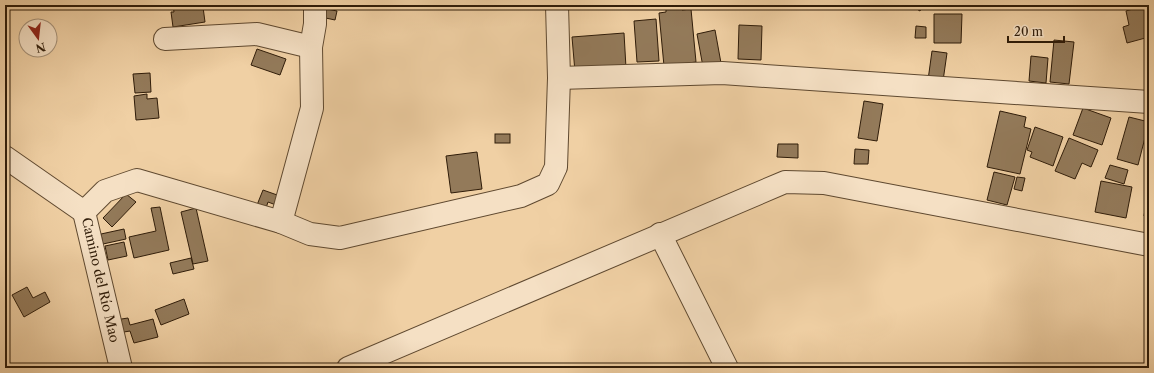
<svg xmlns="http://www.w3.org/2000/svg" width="1154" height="373" font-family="'Libre Caslon Text',serif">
  <rect width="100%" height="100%" fill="#f0d0a4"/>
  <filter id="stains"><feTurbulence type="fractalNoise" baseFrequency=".005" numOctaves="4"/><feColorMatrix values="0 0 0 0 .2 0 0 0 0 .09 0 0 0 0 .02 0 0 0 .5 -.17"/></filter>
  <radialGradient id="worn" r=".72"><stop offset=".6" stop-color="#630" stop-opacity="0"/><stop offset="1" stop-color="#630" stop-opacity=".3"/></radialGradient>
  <g fill="#937a5a" stroke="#2f1c09">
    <path d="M173,5H191L192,9L203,7L205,22L173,27L171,12H174Z"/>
    <path d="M682,5V10L691,9L696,62L664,66L659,13L666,12V7Z"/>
    <path d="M910,5H923L920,11Z"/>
    <path d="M1146,5H1149V37L1127,43L1123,27L1129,25L1126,11Z"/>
    <path d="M322,8L337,11L335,20L321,17Z"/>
    <path d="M934,14H962L961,43H934Z"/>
    <path d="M656,19L659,61L637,62L634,21Z"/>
    <path d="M739,25L762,26L761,60L738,59Z"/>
    <path d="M916,26L926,27V38H915Z"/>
    <path d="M715,30L721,63L703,67L697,34Z"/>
    <path d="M624,33L626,68L575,72L572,37Z"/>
    <path d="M1054,40L1074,42L1069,84L1050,82Z"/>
    <path d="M257,49L286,59L280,75L251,65Z"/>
    <path d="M932,51L947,53L943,81L928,80Z"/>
    <path d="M1031,56L1048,58L1046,83L1029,81Z"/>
    <path d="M150,73L151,92L135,93L133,74Z"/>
    <path d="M147,94V99L157,98L159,118L136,120L134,96Z"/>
    <path d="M864,101L883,104L877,141L858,138Z"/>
    <path d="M1083,108L1111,118L1102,145L1073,135Z"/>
    <path d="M1000,111L1026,117L1024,127L1031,129L1020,174L987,167Z"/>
    <path d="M1129,117L1149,122L1138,165L1117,159Z"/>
    <path d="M1035,127L1063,137L1053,166L1030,157L1032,152L1027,150Z"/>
    <rect x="495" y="134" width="15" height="9"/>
    <path d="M1069,138L1098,150L1091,167L1082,163L1075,179L1055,171Z"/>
    <path d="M778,144H798V158L777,157Z"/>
    <path d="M855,149L869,150L868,164H854Z"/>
    <path d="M477,152L482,189L451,193L446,156Z"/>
    <path d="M1110,165L1128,170L1124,184L1105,178Z"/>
    <path d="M994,172L1015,177L1007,205L987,200Z"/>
    <path d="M1017,177L1025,178L1022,191L1014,189Z"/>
    <path d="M1101,181L1132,187L1126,218L1095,212Z"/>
    <path d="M263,190L280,196L276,205L268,202L266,208L257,205Z"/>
    <path d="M126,194L136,202L112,227L103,218Z"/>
    <path d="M1146,203H1149V217L1144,216Z"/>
    <path d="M160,207L169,250L134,258L129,237L156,231L151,208Z"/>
    <path d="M196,208L208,261L193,264L181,212Z"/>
    <path d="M124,229L126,239L103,244L101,234Z"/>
    <path d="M124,242L127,256L108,260L105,246Z"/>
    <path d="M191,258L194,269L173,274L170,263Z"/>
    <path d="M27,287L33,298L45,292L50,302L24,317L12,295Z"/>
    <path d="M184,299L189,314L161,325L155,310Z"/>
    <path d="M128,318L130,325L153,319L158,337L134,343L130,331L118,333L115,320Z"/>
  </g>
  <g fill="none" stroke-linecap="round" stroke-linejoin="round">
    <g stroke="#5f4930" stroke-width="24">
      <g id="minor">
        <path d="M165,39L257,34L311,47"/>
        <path d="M559,78L722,73L1149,102"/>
        <path d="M5,157L84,212"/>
        <path d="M84,212L105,191L137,180L281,222L310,234L340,238L521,196L548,184L556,167L559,78L557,5"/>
        <path d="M84,212L121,368"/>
        <path d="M281,222L312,108L311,47L315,24V5"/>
        <path d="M660,234L727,368"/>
        <path d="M348,368L785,182L824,183L1149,245"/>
      </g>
    </g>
    <use href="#minor" stroke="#f5e0c4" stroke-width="22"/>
  </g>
  <g text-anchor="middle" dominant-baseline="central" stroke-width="4" stroke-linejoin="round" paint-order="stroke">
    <g font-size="13" fill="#2f1c09" stroke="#f5e0c4">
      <text transform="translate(101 280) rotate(77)">Camino del Río Mao</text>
    </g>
  </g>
  <rect width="1154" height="373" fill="none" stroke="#f0d0a4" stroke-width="20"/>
  <rect x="6" y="6" width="1142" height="361" fill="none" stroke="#2f1c09" stroke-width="2"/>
  <rect x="10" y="10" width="1134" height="353" fill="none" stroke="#2f1c09"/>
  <g transform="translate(38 38) rotate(165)"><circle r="19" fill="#f5e0c4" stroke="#a69279"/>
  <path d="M0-3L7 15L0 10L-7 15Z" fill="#8f2418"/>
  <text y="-6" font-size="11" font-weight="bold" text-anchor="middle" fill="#2f1c09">N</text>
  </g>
  <path d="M1008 36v6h56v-6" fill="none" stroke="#2f1c09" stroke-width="2"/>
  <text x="1014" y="36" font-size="12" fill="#2f1c09" stroke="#f5e0c4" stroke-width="3" paint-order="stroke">20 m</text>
  <rect width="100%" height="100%" filter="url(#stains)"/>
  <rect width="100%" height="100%" fill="url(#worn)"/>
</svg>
